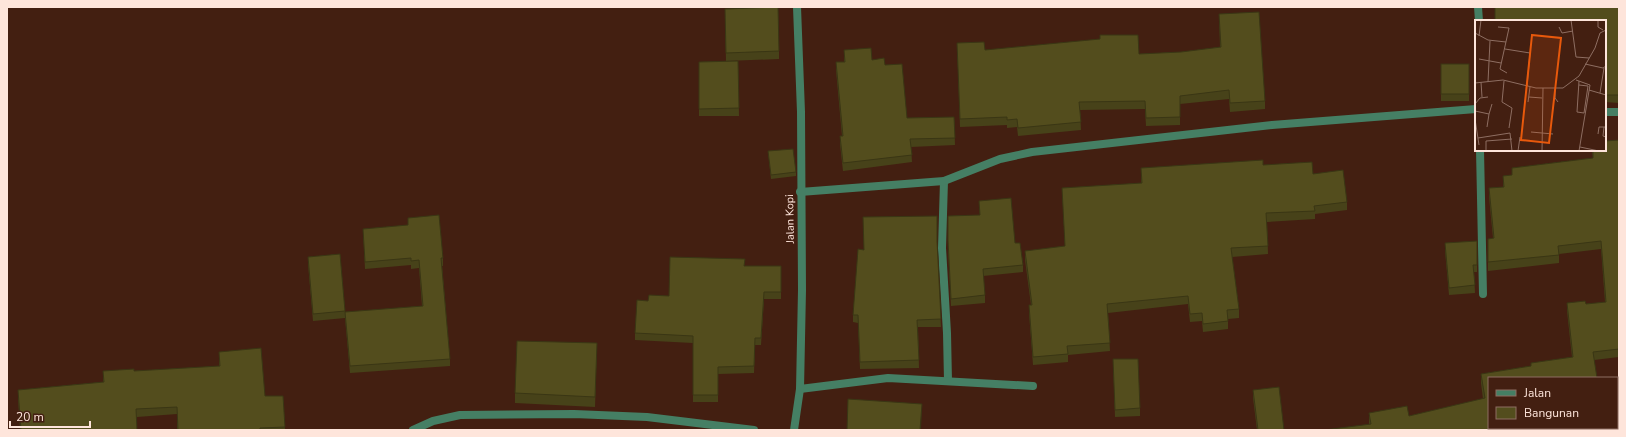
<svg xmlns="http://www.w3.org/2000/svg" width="1626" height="437" font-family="'Nunito Sans',sans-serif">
  <rect width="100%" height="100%" fill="#431f11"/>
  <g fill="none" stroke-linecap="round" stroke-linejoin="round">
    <g stroke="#457f64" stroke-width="8">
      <path d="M1478,7L1479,21"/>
      <path d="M1480,150L1483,294"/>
    </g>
    <g stroke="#457f64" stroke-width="8">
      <path d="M1605,112H1619"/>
      <path d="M944,181L942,248L947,333L948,381"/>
      <path d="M800,192L944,181L1000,159L1032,152L1272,125L1476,109"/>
      <path d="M800,389L888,378L1033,386"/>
      <path d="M413,430L433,421L460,415L574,414L647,417L754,430"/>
      <path d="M794,430L800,389L802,290L801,112L797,7"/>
    </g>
  </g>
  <g fill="#474219">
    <path d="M1619,7V103L1605,102V21Z"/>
    <path d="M1219,14L1265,101V109L1230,112L1229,99L1180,104V125L1146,126L1145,109L1080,110L1081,130L1018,136L1017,127L1007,128V125L960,127L957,43L985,50L1139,54L1181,52L1220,47Z"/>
    <path d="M725,16L779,51V59L726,61Z"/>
    <path d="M844,50L872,60L885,65L907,118L954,117L955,145L911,147L912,162L843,171L840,144V136H842L836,70V62H844Z"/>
    <path d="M738,61L739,116H699V62Z"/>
    <rect x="1441" y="64" width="28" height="37"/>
    <path d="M1619,140V357L1594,360L1489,428L1369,424V413L1409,416L1483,399L1481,383V374L1531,366V363L1572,357L1567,311V303L1586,304L1605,302L1601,249L1559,254V263L1488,271V239L1493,238L1489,197V188L1503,187V176L1512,175V168L1593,158L1592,150H1605Z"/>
    <path d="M768,151L796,172V176L771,179Z"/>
    <path d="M1263,165L1313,174L1347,202V210L1315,214V219L1267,222L1268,254L1232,257L1239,309V318L1228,319V329L1203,332L1202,321L1190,322L1188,304L1108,313L1110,351L1068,355V362L1033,365L1029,313V305H1031L1025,260V251L1065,246L1062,188L1141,183V168Z"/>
    <path d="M979,201L1015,243L1023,265V272L983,276L985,295V303L951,306L948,248V216L980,215Z"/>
    <path d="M408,218L443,258V266H442L450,359V366L350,373L345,318L313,321L308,264V257L340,254L345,312L422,306L419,268L411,269V265L365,269L363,229L408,225Z"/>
    <path d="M1477,241V272H1474L1475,293L1449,295L1445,251V243Z"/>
    <path d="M937,243L941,327H918L919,368L860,369L858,323L853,322V315Z"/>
    <path d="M745,266H781V299H764L761,345H755L754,373L718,374V402H693V343L635,340V333L648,301L669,296Z"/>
    <path d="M597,343L595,407L515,403V393Z"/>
    <path d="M219,352L265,396H283L285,430H177V414L137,417V430H20L18,398V390L103,382V371H134L219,366Z"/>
    <path d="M1113,359L1140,408V416L1115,417Z"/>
    <path d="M1253,390L1284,430H1257L1253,398Z"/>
  </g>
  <path fill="#3a3614" d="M922,404L921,430H920Z"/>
  <g fill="#534d1d" stroke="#3a3614">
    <path d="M778,7L779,51L726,53L725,9Z"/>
    <path d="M1495,7H1619V95H1605V21H1495Z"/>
    <path d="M1259,12L1265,101L1230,103L1229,90L1180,96V117L1146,118L1145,101L1079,102L1081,122L1018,128L1017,119L1007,120V117L960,119L957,43L984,42L985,50L1100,39V35H1138L1139,54L1181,52L1221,47L1219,14Z"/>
    <path d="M871,48L872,60L884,58L885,65L902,64L907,118L954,117L955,138L910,139L912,155L843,163L840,136H843L836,62H845L844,50Z"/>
    <path d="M738,61L739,108L699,109V62Z"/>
    <rect x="1441" y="64" width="28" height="30"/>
    <path d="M1619,140V349L1593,352L1597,378H1489V428H1573L1574,430H1324L1371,424L1369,413L1407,406L1409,416L1485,398L1481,374L1531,366V363L1573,357L1567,303L1585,301L1586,304L1606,302L1601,241L1558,246L1559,255L1488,262V239L1494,238L1489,188L1504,187L1503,176L1512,175V168L1593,158V150H1605V141Z"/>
    <path d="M793,149L796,172L771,175L768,151Z"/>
    <path d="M1263,160V165L1312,162L1313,174L1343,170L1347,202L1314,206L1315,211L1266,213L1268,246L1231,248L1239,309L1227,310L1228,321L1203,324L1202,313L1190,314L1188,296L1107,304L1110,343L1067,346L1068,354L1033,357L1029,305H1032L1025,251L1065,246L1062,188L1142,183L1141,168Z"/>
    <path d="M1011,198L1015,243H1020L1023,265L983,269L985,295L951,299L948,240V216L980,215L979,201Z"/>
    <path d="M439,215L443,258H441L450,359L350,366L345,312L423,306L419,260L411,261V258L365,262L363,229L408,225V218Z"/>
    <path d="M937,216V241L941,319L917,320L919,360L860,362L858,315H853L858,249L864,250L863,217Z"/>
    <path d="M1477,241V265H1473L1475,285L1449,288L1445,243Z"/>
    <path d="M340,254L345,311L313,314L308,257Z"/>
    <path d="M670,257L745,259L744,266H781V292H764L761,338H755L754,366L718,367V395H693V336L635,333L637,300L648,301L649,295L669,296Z"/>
    <path d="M517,341L597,343L595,397L515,393Z"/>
    <path d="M261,348L265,396H283L285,427L260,428V430H178L177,407L136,409L137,430H21L18,390L104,382L103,371L134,369V371L220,366L219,352Z"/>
    <path d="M1113,359H1138L1140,408L1115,410Z"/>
    <path d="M1279,387L1284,430H1258L1253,390Z"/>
    <path d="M848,399L922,404L920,430H847Z"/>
    <path d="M1619,408V430H1615V428H1617V409Z"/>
  </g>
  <g text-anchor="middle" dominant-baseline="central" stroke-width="3" stroke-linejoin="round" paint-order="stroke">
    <g font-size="11" fill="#fee5db" stroke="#431f11">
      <text transform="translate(790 219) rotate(-91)">Jalan Kopi</text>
    </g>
  </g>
  <g transform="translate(1475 20)">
    <rect width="131" height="131" fill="#431f11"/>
    <path fill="none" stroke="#8e6e62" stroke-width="1" d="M96,0L101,37L114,38M123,0V7L128,10M23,7L34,8L25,49L32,53M84,7L87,13L98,11M0,13L13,20L31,22M4,16L6,0M30,29L55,33L52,66M4,39L26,43M110,44L128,48L131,46M101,60L115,65L104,131M29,61L27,82L37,88L34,108M104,61L102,92L109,93L113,66L104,65M6,62L7,77M13,62L15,21M0,63L28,60L61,68H88L104,56L120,28L125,13L131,10M80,69V78L83,82M114,70L131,75M125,73L129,48M54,77L67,78M53,82L55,67M0,84L5,78L13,77M0,91L14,94L17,84M0,99L4,125M12,107L14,94M129,107L128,116L131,117M56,112L78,114M123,114L124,107H131M3,118L35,113L37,131M105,127L124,131M11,131V121L37,119M43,131L45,117M67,131L68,68"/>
    <path fill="#e8590c" fill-opacity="0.15" stroke="#e8590c" stroke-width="2" d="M57,15L86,18L74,123L46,120Z"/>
    <rect width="131" height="131" fill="none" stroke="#fee5db" stroke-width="2"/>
  </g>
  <rect width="1626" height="437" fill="none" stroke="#fee5db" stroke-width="16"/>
  <rect x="1488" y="377" width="130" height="52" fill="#431f11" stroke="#8e6e62"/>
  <rect x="1496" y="390" width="20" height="6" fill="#457f64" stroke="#8e6e62"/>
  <text x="1524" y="397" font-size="12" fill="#fee5db">Jalan</text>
  <rect x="1496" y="407" width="20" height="12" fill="#534d1d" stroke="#8e6e62"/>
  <text x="1524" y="417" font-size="12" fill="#fee5db">Bangunan</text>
  <path d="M10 421v6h80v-6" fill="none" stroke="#fee5db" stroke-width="2"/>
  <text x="16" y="421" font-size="12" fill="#fee5db" stroke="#431f11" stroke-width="3" paint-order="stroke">20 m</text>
</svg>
